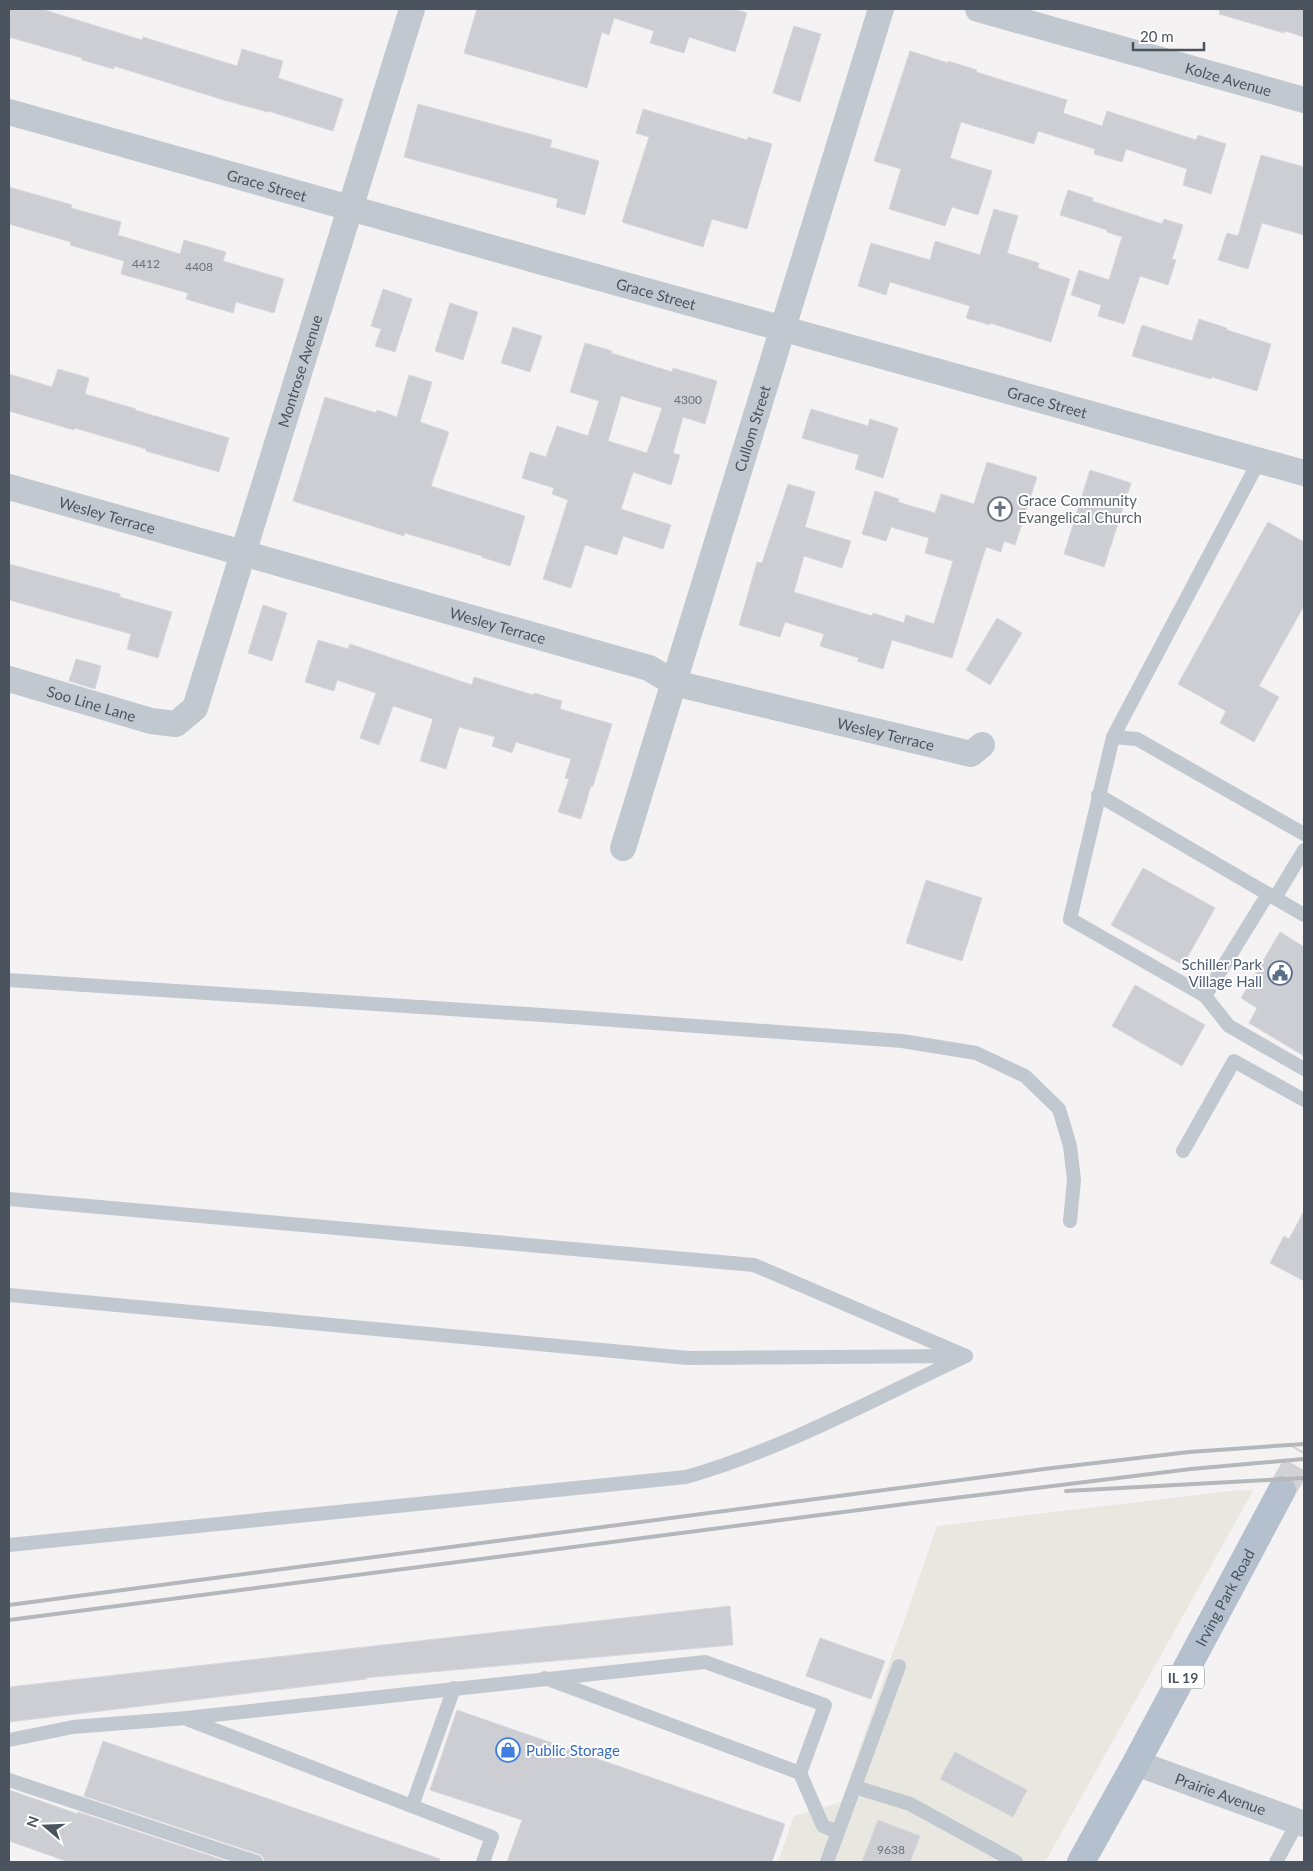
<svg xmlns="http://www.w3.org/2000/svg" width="1313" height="1871" font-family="Lato,sans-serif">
  <rect width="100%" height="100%" fill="#f4f2f2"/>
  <path fill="#e9e8e0" d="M1239,1490L1253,1491L1045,1862H778L794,1816L841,1802L937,1526Z"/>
  <g fill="#ccced4" stroke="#d7d8dd" fill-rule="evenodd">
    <path d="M9,9H41L142,40L143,37L237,66L242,49L283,61L278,78L343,99L333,131L268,111V112L227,101L114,66V69L82,60V58L9,37Z"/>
    <path d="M477,9H733L747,13L735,52L689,37L684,53L650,43L654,31L614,18L609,35L602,32L587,88L464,53Z"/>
    <path d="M1220,9H1304V37L1285,31L1284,33L1219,14Z"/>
    <path d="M794,26L821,34L800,102L773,93Z"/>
    <path d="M910,51L948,63V61L977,70L976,72L1067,100L1063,113L1102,126L1107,111L1196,140L1198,135L1226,144L1211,194L1183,185L1187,169L1126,149L1122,162L1094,154L1095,149L1038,131L1034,144L961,122L950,158L992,171L978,215L952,207L945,226L889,209L901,169L874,161Z"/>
    <path d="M418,104L552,140L550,147L599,161L585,215L556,207L558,199L404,157Z"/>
    <path d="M643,109L747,140L748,137L772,144L747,229L712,219L703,247L622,222L649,137L636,133Z"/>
    <path d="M1261,155L1304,167V235L1262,223L1248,269L1218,260L1227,233L1238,236Z"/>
    <path d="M9,187L72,205L71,208L121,222L118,235L180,254L184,240L226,252L223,261L284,279L274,313L236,302L233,313L186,299L188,293L121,274L124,261L70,245L71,242L9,224Z"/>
    <path d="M1068,190L1093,198L1092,201L1162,224L1164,219L1183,225L1172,259L1176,260L1168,285L1140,276L1124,324L1098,316L1101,305L1071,295L1079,270L1109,280L1122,237L1107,232V230L1060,215Z"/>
    <path d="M994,209L1018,216L1007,253L1039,263L1038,268L1070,279L1051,342L990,323V325L966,318L970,306L890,282L886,295L858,286L871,243L930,260L935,241L980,255Z"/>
    <path d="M383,289L412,299L395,352L375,346L381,329L371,326Z"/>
    <path d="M450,303L478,312L463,360L435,351Z"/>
    <path d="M1199,319L1227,328V330L1271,344L1257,391L1212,377L1211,379L1132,356L1142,325L1192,341Z"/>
    <path d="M513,327L542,336L530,372L501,363Z"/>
    <path d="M585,343L612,351L611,353L672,372L673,368L717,381L705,424L683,417L673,453L680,455L671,485L633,472L621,509L671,525L663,549L623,536L617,555L585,545L571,588L543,579L568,500L552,494L554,488L522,478L530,452L546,457L557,426L588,436L599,401L570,392ZM621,396L662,408L647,453L608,441Z"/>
    <path d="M58,369L89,378L85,394L136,409L135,410L229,438L219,472L146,451V449L75,428L74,430L9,411V374L52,387Z"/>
    <path d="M409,375L432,382L420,422L449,432L431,486L525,516L510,566L481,557L482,556L405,533L404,536L293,501L325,397L376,413L377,410L397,417Z"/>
    <path d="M811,409L868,426L870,419L898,428L883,478L855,469L859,455L802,438Z"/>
    <path d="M987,462L1037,477L1015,545L1004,541L1001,552L986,547L952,658L892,640L883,669L857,661L859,658L820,646L824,634L785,622L780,637L739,625L757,562L762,563L788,484L815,492L805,527L851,541L842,568L804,556L794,592L872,616L873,613L904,623L906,615L934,624L953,561L925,553L929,538L891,527L886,541L862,534L875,491L899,499L898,502L935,513L941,494L974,504Z"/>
    <path d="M1090,470L1131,483L1104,567L1064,554Z"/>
    <path d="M1268,522L1304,542V606L1259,686L1279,697L1254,742L1220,723L1226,711L1178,684Z"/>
    <path d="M9,564L120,594V597L172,612L158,658L127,649L131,634L9,600Z"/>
    <path d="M263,605L287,613L272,661L248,653Z"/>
    <path d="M997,618L1022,633L990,685L966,670Z"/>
    <path d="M318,640L348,649L350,644L472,685L474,677L533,695L534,693L562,701L560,709L612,724L593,786H591L581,819L558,812L569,779L565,778L571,759L516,742L512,753L492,746L495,737L459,727L446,769L420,761L433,719L393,706L379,745L360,738L376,693L337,680L334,691L305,682Z"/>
    <path d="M76,659L101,666L95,689L69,681Z"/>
    <path d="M1143,868L1215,908L1183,965L1111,925Z"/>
    <path d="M926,880L982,898L962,961L906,943Z"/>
    <path d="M1280,932L1304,947V1056L1249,1023L1257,1008L1241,998Z"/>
    <path d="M1135,985L1205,1025L1182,1066L1112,1026Z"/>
    <path d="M1304,1211V1281L1270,1263L1284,1236L1289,1239Z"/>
    <path d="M730,1606L733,1645L364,1678L367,1679L9,1722V1687Z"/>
    <path d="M820,1638L885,1661L871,1699L806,1676Z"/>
    <path d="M457,1710L785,1824L772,1862H507L522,1820L430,1790Z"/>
    <path d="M103,1741L440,1859L439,1862H265L263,1857L259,1854L84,1796Z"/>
    <path d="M955,1752L1027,1790L1013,1817L940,1779Z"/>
    <path d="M9,1790L78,1814V1812L229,1862H69L9,1841Z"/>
    <path d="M878,1820L920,1836L910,1862H862Z"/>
  </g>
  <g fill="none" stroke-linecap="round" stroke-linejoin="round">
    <path stroke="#d2d2d4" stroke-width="28" stroke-dasharray="28 14" stroke-linecap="butt" d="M1282,1490L1304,1452"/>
    <g stroke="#c1c8cf" stroke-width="14">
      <path d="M1259,461L1113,737L1070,919L1205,996L1268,894"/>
      <path d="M1113,737L1137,739L1304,834"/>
      <path d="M1098,795L1304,915"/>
      <path d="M1275,898L1304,850"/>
      <path d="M9,980L572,1017L902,1041L976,1053L1025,1076L1059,1109L1070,1146L1074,1180L1070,1221"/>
      <path d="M1205,996L1229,1026L1304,1069"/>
      <path d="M1183,1151L1234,1061L1304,1100"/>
      <path d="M9,1199L754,1265L966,1356"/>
      <path d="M9,1295L688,1358L960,1356"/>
      <path d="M9,1545L686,1477C784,1449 874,1399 966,1356"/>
      <path d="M189,1720L492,1837L483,1862"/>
      <path d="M9,1740L73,1727L186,1718L705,1662L825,1705L800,1773L545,1678"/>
      <path d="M800,1773L823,1826L838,1832"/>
      <path d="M9,1780L256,1862"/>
      <path d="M855,1787L910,1804L1016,1862"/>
      <path d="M412,1806L454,1688"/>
      <path d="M827,1862L899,1666"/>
      <path d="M1276,1862L1298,1822"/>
    </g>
    <g stroke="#c1c8cf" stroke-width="26">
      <path id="s1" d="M978,9L1304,100"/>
      <path id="s2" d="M9,112C440,235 872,353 1304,473"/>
      <path id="s3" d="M9,487L649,668L674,683L971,754L982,745"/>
      <path id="s4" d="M9,679L151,721L176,724L195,708L412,9"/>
      <path id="s5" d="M623,848L881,9"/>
      <path id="s6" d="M1136,1763L1304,1824"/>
    </g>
    <path stroke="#b4c0ce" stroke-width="28" id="s7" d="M1081,1862L1136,1763L1282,1490"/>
    <g stroke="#b5b7bb" stroke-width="4">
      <path d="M1066,1491L1304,1478"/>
      <path d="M9,1605L1044,1469L1189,1452L1304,1444"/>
      <path d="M9,1620L913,1503L1191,1469L1304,1459"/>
    </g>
  </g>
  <defs>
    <g id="church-ring" transform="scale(1.25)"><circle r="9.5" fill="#fff" stroke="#6b7280" stroke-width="1.5"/><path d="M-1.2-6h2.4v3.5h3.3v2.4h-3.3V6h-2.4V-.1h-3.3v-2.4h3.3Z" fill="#6b7280"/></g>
    <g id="civic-ring" transform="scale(1.25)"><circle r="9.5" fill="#fff" stroke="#5c6f8a" stroke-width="1.5"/><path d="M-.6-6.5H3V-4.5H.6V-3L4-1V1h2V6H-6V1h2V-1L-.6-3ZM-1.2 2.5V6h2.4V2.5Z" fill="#5c6f8a"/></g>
    <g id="shop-ring" transform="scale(1.25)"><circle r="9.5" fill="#fff" stroke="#3f7fe0" stroke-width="1.5"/><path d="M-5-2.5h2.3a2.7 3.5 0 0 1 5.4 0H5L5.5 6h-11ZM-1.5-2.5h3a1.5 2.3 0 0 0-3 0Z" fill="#3f7fe0"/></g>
  </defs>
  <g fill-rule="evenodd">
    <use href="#church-ring" x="1000" y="509"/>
    <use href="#civic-ring" x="1280" y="973"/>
    <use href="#shop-ring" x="508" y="1750"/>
  </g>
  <g text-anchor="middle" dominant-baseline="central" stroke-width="4" stroke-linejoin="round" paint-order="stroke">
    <g font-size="12" fill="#6b727c">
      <text x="146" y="263">4412</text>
      <text x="199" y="266">4408</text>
      <text x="688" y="399">4300</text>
      <text x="891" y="1849">9638</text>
    </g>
    <rect fill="#fff" stroke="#81878e" stroke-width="1" x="1162" y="1665.5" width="42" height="23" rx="4"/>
    <g font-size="14" font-weight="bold" fill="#4b545e">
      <text x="1183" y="1677">IL 19</text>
    </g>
    <g font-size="15" fill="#4b545e" stroke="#fff">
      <text stroke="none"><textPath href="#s1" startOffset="260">Kolze Avenue</textPath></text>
      <text stroke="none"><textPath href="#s2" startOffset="268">Grace Street</textPath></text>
      <text stroke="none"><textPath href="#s2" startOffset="672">Grace Street</textPath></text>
      <text stroke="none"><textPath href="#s4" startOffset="551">Montrose Avenue</textPath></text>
      <text stroke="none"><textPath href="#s2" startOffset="1078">Grace Street</textPath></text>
      <text stroke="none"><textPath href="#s5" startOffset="439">Cullom Street</textPath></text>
      <text stroke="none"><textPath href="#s3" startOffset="102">Wesley Terrace</textPath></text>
      <text stroke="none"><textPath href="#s3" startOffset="508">Wesley Terrace</textPath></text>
      <text stroke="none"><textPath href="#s4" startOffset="86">Soo Line Lane</textPath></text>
      <text stroke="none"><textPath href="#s3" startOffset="912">Wesley Terrace</textPath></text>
      <text stroke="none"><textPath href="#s7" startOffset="301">Irving Park Road</textPath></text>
      <text stroke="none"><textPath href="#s6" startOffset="90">Prairie Avenue</textPath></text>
    </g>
    <g font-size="15" fill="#5b616d" stroke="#fff" text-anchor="start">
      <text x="1018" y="500">Grace Community<tspan x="1018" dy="17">Evangelical Church</tspan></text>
    </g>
    <g font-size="15" fill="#4e5e75" stroke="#fff" text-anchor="end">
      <text x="1262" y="964">Schiller Park<tspan x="1262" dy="17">Village Hall</tspan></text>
    </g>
    <g font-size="15" fill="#366cbe" stroke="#fff" text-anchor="start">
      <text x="526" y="1750">Public Storage</text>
    </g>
  </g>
  <rect width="1313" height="1871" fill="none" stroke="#4b545e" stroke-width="20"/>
  <g transform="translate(45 1826) rotate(289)" stroke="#ffffff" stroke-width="4" paint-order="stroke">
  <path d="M0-4L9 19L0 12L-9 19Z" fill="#4b545e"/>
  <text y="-8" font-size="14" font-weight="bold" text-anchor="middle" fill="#4b545e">N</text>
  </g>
  <path d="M1133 42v8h71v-8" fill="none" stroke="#4b545e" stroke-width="2.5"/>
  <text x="1140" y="42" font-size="15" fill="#4b545e" stroke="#ffffff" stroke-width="4" paint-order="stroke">20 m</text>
</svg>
